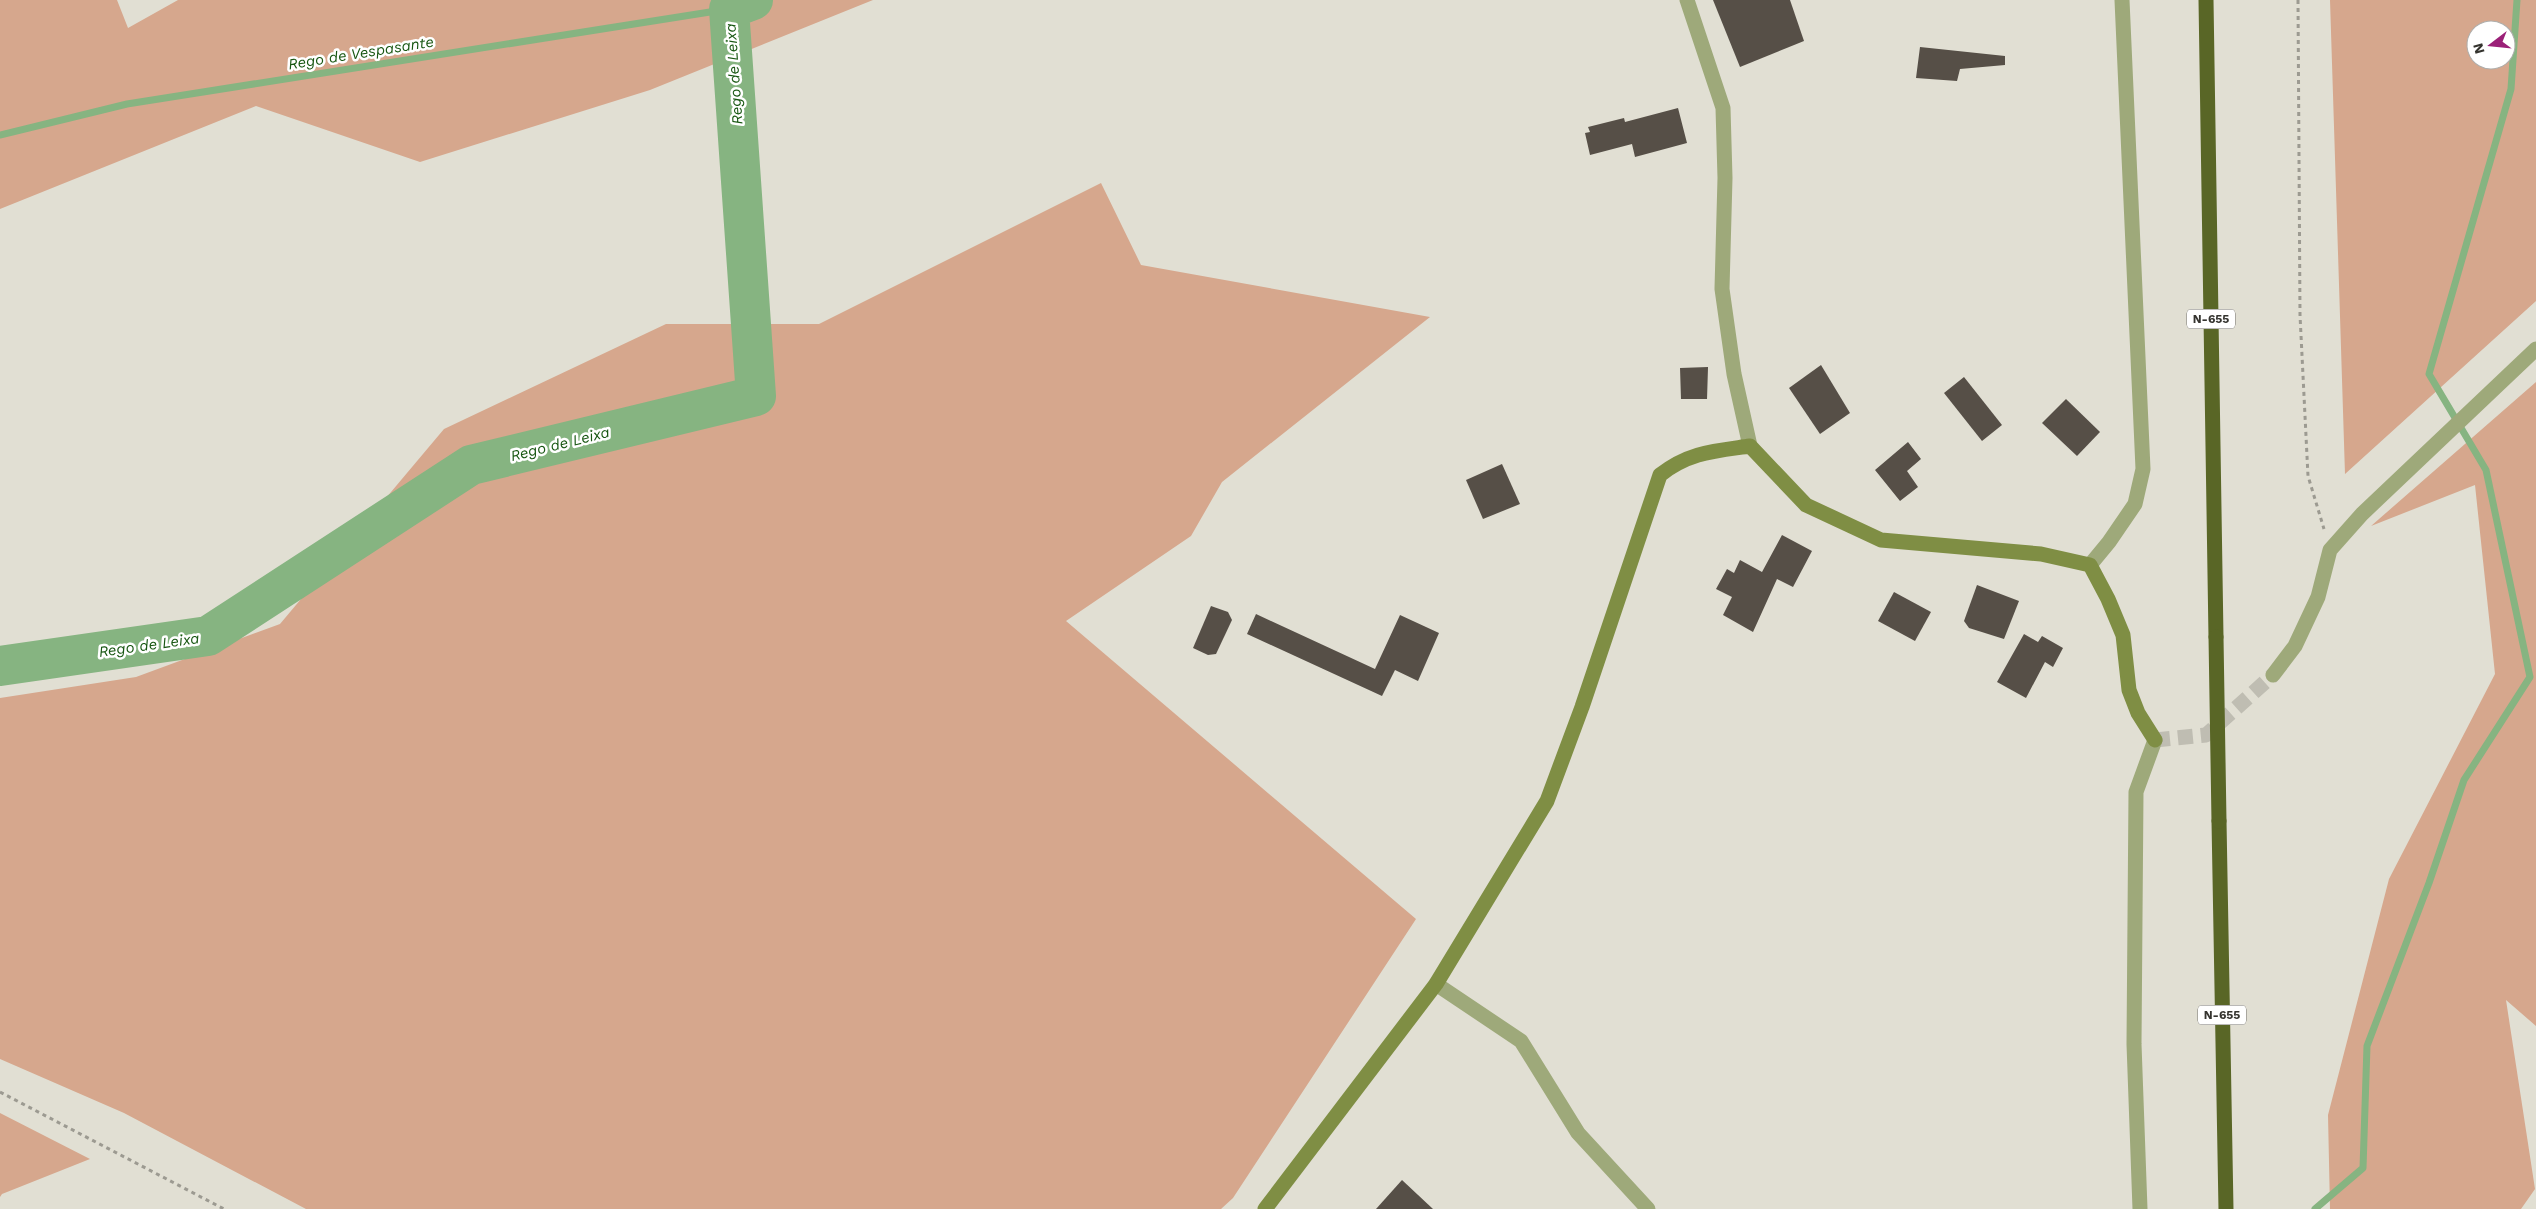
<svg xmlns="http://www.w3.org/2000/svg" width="2536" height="1209" font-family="'Work Sans',sans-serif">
  <rect width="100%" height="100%" fill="#e1dfd3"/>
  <g fill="#d6a78d" fill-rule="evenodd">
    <path d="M0,0H117L128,28L178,0H873L650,90L420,162L256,106L0,209Z"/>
    <path d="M2330,0H2536V301L2345,474ZM2476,30H2506V60H2476Z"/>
    <path d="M1101,183L1141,265L1430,317L1222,482L1191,536L1066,621L1416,919L1233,1198L1221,1209H306L124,1113L0,1059V698L136,677L280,624L444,429L666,324H819Z"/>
    <path d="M2536,382V1026L2506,1000L2535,1189L2521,1209H2330L2328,1115L2389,879L2495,674L2475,485L2371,526Z"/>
    <path d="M0,1113L90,1159L2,1194L0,1197Z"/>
  </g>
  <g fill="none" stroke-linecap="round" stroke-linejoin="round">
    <g stroke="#86b481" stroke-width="7">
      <path d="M0,135L127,104L729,9"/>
      <path d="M2315,1209L2363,1168L2367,1046L2429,883L2464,780L2530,677L2486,470L2429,374L2511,89L2517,0"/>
    </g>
    <path stroke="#86b481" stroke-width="40" d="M0,666L208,636L471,465L756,396L729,9L753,0"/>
  </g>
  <g fill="#564f47">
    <path d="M1713,0H1790L1804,41L1740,67Z"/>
    <path d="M1920,47L2005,56V65L1960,69L1957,81L1916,78Z"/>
    <path d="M1678,108L1687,143L1635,157L1632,144L1590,155L1585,133L1590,132L1588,127L1624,118L1625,122Z"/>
    <path d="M1821,365L1850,413L1820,434L1789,388Z"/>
    <path d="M1708,367L1707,399H1681L1680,368Z"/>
    <path d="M1964,377L2002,425L1982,441L1944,393Z"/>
    <path d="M2066,399L2100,432L2077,456L2042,423Z"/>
    <path d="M1908,442L1921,459L1907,471L1918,487L1900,501L1875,470Z"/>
    <path d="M1502,464L1520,504L1483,519L1466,480Z"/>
    <path d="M1782,535L1812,551L1793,587L1777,579L1753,632L1723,615L1732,597L1716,589L1727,569L1734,573L1740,560L1762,572Z"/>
    <path d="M1977,585L2019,601L2004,639L1969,628L1964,621Z"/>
    <path d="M1894,592L1931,612L1915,641L1878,621Z"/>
    <path d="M1211,606L1228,612L1232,620L1216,654L1208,655L1193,648Z"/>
    <path d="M1256,614L1375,669L1400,615L1439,633L1418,681L1395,670L1382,696L1247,634Z"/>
    <path d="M2024,634L2038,642L2042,636L2063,648L2053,667L2045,662L2026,698L1997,682Z"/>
    <path d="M1402,1180L1433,1209H1376Z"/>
  </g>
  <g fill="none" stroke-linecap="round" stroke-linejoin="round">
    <path stroke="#bfbdb2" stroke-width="15" stroke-dasharray="15 8" stroke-linecap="butt" d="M2155,740L2206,735L2273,675"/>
    <g stroke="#9c9a91" stroke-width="3" stroke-dasharray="4 4" stroke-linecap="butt">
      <path d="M2298,0L2300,315L2308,476L2324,529"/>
      <path d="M0,1092L224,1209"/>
    </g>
    <g stroke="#9ea97a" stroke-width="15">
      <path d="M1687,0L1723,108L1725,178L1722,289L1734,374L1750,446"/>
      <path d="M2090,565L2109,542L2135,504L2143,469L2122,0"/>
      <path d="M2273,675L2295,646L2318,597L2330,550L2362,514L2536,349"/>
      <path d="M1436,984L1521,1041L1578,1133L1648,1209"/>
      <path d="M2140,1209L2134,1044L2136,792L2155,740"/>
    </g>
    <path stroke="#7f8e44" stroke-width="15" d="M1265,1209L1436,984L1547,801L1582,707L1660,475C1689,452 1715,451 1750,446L1806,505L1881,540L2041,554L2090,565L2108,599L2123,635L2129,690L2138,713L2155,740"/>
    <g stroke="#596626" stroke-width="15">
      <path d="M2206,0L2216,637"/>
      <path d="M2219,821L2226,1209"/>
    </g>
    <path stroke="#596626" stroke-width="15" d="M2216,637L2219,821"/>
  </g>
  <g text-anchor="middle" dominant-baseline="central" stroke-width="5" stroke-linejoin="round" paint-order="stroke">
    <g fill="#fff" stroke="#72716d" stroke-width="1">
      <rect x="2187" y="309.5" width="48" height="19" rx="4"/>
      <rect x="2198" y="1005.5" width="48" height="19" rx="4"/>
    </g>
    <g font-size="12" font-weight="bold" fill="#35342f">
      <text x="2211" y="319">N-655</text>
      <text x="2222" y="1015">N-655</text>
    </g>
    <g font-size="15" font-style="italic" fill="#175611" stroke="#fff">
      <text transform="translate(361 53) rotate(-9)">Rego de Vespasante</text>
      <text transform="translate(734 74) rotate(-94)">Rego de Leixa</text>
      <text transform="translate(560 444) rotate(-14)">Rego de Leixa</text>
      <text transform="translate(149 645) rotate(-8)">Rego de Leixa</text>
    </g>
  </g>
  <g transform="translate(2491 45) rotate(254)"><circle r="24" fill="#ffffff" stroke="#aeaeac"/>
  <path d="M0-4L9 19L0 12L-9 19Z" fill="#9b2078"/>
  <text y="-8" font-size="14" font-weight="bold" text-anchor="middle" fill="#35342f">N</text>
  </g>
</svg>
